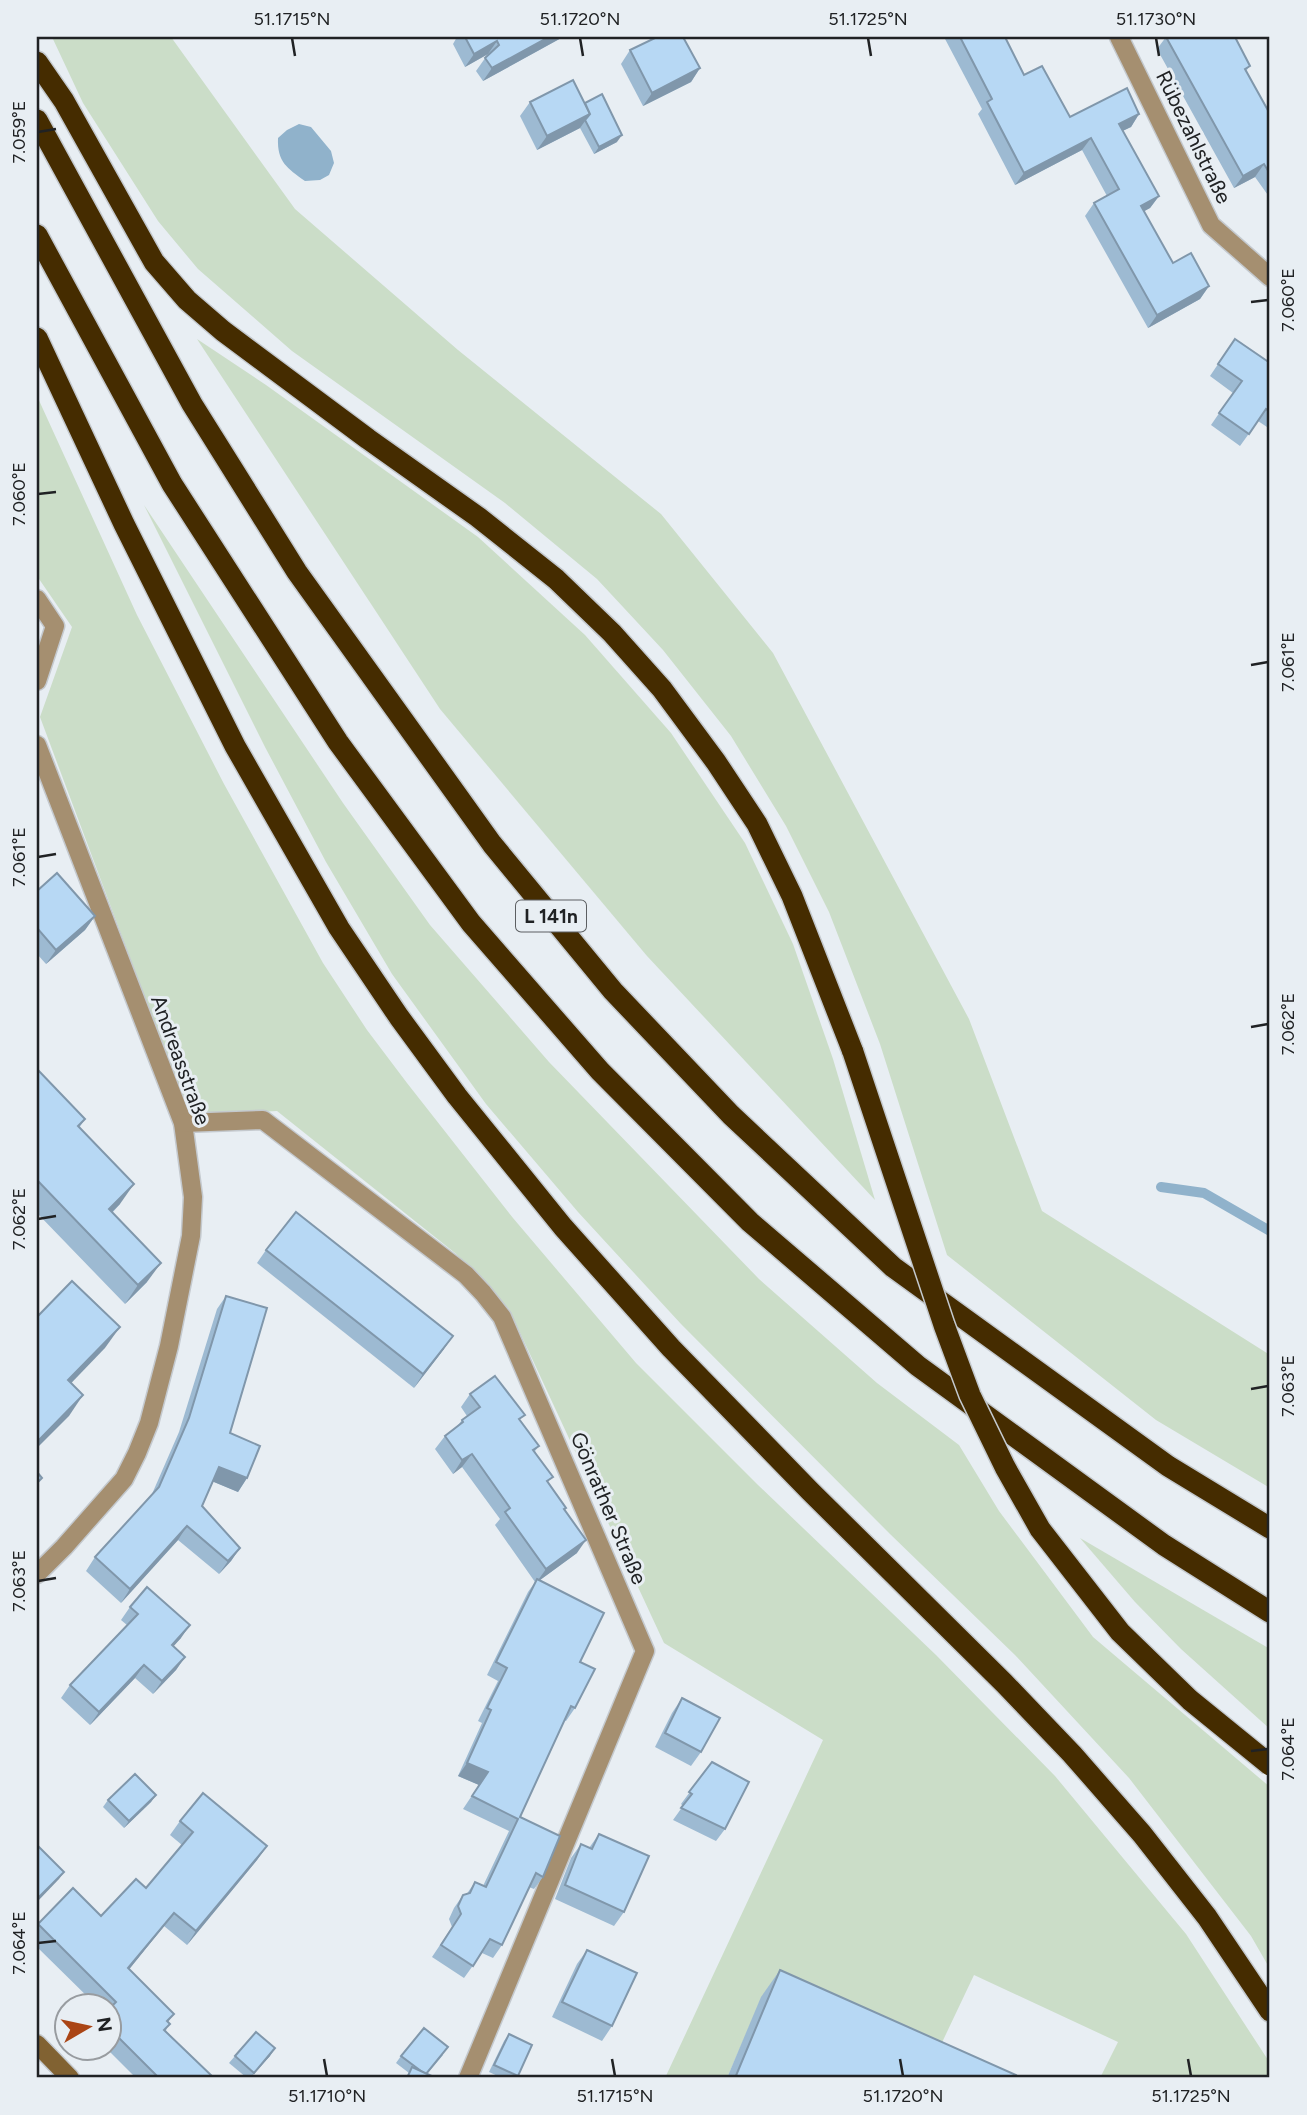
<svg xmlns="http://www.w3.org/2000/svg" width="1307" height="2115" font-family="Figtree,sans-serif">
  <rect width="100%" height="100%" fill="#e8eef3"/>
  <g fill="#cbddc8">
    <path d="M52,37H171L295,209L458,350L661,514L773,653L969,1019L1042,1211L1270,1355V1488L1156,1420L947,1255L880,1044L829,912L786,826L731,736L663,650L597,579L505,503L292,351L198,269L158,221L83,103Z"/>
    <path d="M197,339L266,385L478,537L585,635L671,733L745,843L793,944L833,1059L875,1200L647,956L440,709Z"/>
    <path d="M37,396L137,615L224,784L323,963L367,1030L407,1083L513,1218L636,1363L758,1485L936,1655L1055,1776L1186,1934L1270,2063V2078H1100L1118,2042L974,1975L928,2072L762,1997L727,2078H665L823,1740L664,1643L509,1309L455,1253L277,1111L189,1116L40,717L72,627L37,576Z"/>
    <path d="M144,505L343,803L430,925L549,1062L759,1279L877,1383L959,1445L999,1511L1093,1637L1270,1787V1969L1251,1936L1129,1778L1015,1655L890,1534L681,1324L578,1212L486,1104L392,974L326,862L265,747Z"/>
    <path d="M1080,1538L1270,1649V1729L1181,1649L1135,1602Z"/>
  </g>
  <path fill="#90b2cb" d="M299,124L311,127L331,151L334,163L329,175L320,180L305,181C287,168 277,162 278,138L287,130Z"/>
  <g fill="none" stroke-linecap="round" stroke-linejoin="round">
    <path stroke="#90b2cb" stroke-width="10" d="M1161,1187L1204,1193L1270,1231"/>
    <g stroke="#c4c9ce" stroke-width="21">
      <g id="street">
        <path d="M1119,37L1211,225L1270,277"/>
        <path d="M37,599L55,626L37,681"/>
        <path d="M37,745L183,1123L193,1197L191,1236L169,1346L149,1423L137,1453L124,1479L64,1547L37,1574"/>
        <path d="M183,1123L263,1120L466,1275L483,1293L502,1317L645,1651L468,2078"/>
      </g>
    </g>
    <g stroke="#c4c9ce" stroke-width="21">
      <path id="secondary" d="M37,2044L70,2078"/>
    </g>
    <g stroke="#c4c9ce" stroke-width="24">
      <g id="highway">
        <path d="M37,62L64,101L154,262L187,300L223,331L368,439L478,517L556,579L612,633L662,689L716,762L757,824L792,896L853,1052"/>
        <path d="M37,120L192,404L297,572L492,844L613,991L731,1115L893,1267L1168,1466L1270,1528"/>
        <path d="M37,235L172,484L338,742L471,923L600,1071L750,1222L918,1366L1164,1545L1270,1612"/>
        <path d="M37,338L124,524L235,746L339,928L399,1017L457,1096L563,1227L671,1348L810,1491L1004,1683L1072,1754L1142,1834L1207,1917L1270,2011"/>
      </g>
    </g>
    <use href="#street" stroke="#a58f70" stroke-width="18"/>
    <use href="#secondary" stroke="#816232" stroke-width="18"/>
    <use href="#highway" stroke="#452c00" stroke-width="21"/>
    <g stroke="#c4c9ce" stroke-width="24" stroke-linecap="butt">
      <path id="highway-bridge" d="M853,1052L944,1325L970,1395L1005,1467L1040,1529L1120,1632L1190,1700L1270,1765"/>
    </g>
    <use href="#highway-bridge" stroke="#452c00" stroke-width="21"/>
  </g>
  <g fill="#9dbad2">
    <path d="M457,37H563L483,81L476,71L488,54L465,67L453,44Z"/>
    <path d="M944,37H1005L1024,75L1070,117L1139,114L1131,127L1122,131L1159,196L1150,208L1144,211L1173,263L1209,286L1200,299L1148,328L1085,216L1094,203L1107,196L1082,150L1015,185L978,114L982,109Z"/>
    <path d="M1166,37L1250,66L1246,71L1270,114V198L1255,177L1234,188L1157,49Z"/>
    <path d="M630,50L700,68L691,82L643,106L621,64Z"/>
    <path d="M530,102L585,103L617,142L594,154L580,128L537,150L520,116Z"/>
    <path d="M1235,339L1270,363V429L1258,421L1240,446L1211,425L1233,393L1210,376Z"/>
    <path d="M37,891L95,916L85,930L46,964L37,954Z"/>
    <path d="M37,1069L85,1119L79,1128L120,1204L112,1213L147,1282L125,1304L37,1213Z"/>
    <path d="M266,1250L444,1349L414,1388L257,1263Z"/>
    <path d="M226,1296L230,1433L247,1478L238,1492L212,1481L202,1506L240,1548L231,1561L219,1574L178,1540L121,1603L86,1571L95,1557L152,1494L179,1432L217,1309Z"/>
    <path d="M470,1394L521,1421L539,1446L535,1451L549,1483L566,1508L565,1510L577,1553L540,1580L580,1662L575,1708L566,1721L564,1720L520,1817L543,1877L534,1889L529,1887L502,1945L493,1958L482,1953L464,1978L432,1957L452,1927L449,1919L454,1908L463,1895H466L475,1882L483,1886L509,1831L463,1809L479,1785L458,1776L482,1723L478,1721L498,1681L487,1675L528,1592L535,1582L495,1525L500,1519L462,1467L453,1474L435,1449L445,1436L456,1428L462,1420L467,1416L461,1407Z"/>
    <path d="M130,1607L181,1638L173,1646L185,1657L176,1670L153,1694L135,1678L90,1725L61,1698L70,1685L127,1625L121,1620Z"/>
    <path d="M682,1698L701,1752L691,1766L655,1747L672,1713Z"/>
    <path d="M712,1762L725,1829L716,1841L673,1820L683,1806L681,1804Z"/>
    <path d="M156,1795L151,1802L124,1828L103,1807L108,1800Z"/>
    <path d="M180,1821L267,1846L257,1860L187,1945L164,1926L129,1969L174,2014L168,2022L166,2031L214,2078H136L106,2048H108V2006H97L37,1947V1926L73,1888L101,1916L146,1888L182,1845L170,1835Z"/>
    <path d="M599,1834L624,1912L614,1926L555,1899L571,1858L581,1844L589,1848Z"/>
    <path d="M587,1950L612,2026L602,2041L552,2017L577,1964Z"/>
    <path d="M780,1970L1015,2078H727L761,1997Z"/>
    <path d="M509,2034L518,2076L516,2078H502L489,2072L504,2041Z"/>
    <path d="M443,2055L427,2074L436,2078H405L409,2073L396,2063L401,2056Z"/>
    <path d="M235,2056H270L250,2078H247L229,2063Z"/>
  </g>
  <g fill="#8097ab">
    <path d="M549,37H563L483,81L492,68Z"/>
    <path d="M497,41L488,54L465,67L474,54Z"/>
    <path d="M700,68L691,82L643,106L652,93Z"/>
    <path d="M590,114L580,128L537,150L547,136Z"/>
    <path d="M1139,114L1131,127L1110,137L1119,124Z"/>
    <path d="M622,135L617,142L594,154L599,147Z"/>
    <path d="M1091,138L1082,150L1015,185L1024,173Z"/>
    <path d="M1264,164L1255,177L1234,188L1243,176Z"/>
    <path d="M1159,196L1150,208L1132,218L1141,206Z"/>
    <path d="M1209,286L1200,299L1148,328L1157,315Z"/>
    <path d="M95,916L85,930L46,964L56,950Z"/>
    <path d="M134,1184L120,1204L95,1229L109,1209Z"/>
    <path d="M161,1263L147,1282L125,1304L138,1285Z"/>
    <path d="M120,1327L105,1348L54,1401L68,1380Z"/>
    <path d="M453,1336L444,1349L414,1388L423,1374Z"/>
    <path d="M83,1395L69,1416L37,1448V1442Z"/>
    <path d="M472,1454L462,1467L453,1474L462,1460Z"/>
    <path d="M219,1467L247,1478L238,1492L209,1480Z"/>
    <path d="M187,1526L178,1540L121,1603L130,1589Z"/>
    <path d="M586,1540L577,1553L536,1583L546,1569Z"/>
    <path d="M240,1548L231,1561L219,1574L228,1561Z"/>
    <path d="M190,1625L181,1638L163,1658L172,1645Z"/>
    <path d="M185,1657L176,1670L153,1694L162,1681Z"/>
    <path d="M144,1665L135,1678L90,1725L99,1712Z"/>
    <path d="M467,1763L488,1772L479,1785L458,1776Z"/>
    <path d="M156,1795L151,1802L124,1828L129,1821Z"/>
    <path d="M267,1846L257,1860L187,1945L196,1931Z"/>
    <path d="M64,1872L59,1879L37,1902L38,1898Z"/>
    <path d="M174,1913L164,1926L119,1982L128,1968Z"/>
    <path d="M275,2048L270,2056L250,2078L254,2073Z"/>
  </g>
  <g fill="#b7d8f4" stroke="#8097ab" stroke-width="2">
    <path d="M465,37H549L492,68L485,58L499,45L497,41L474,54Z"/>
    <path d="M657,37H683L700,68L652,93L630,50Z"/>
    <path d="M960,37H1005L1024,75L1042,66L1070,117L1127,88L1139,114L1119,124L1159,196L1141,206L1173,263L1191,253L1209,286L1157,315L1094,203L1119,189L1091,138L1024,173L987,102L992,99Z"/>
    <path d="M1166,37H1235L1250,66L1245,69L1270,114V174L1264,164L1243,176Z"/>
    <path d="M573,80L590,114L547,136L530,102Z"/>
    <path d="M602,94L622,135L599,147L585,120L590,114L585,103Z"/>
    <path d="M1235,339L1270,363V412L1266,409L1249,434L1219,413L1242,381L1218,364Z"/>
    <path d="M57,873L95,916L56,950L37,928V891Z"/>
    <path d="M37,1069L85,1119L78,1126L134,1184L109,1209L161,1263L138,1285L37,1180Z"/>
    <path d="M296,1212L453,1336L423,1374L266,1250Z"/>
    <path d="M72,1281L120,1327L68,1380L83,1395L37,1442V1317Z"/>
    <path d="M226,1296L267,1308L230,1433L260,1446L247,1478L219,1467L202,1506L240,1548L228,1561L187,1526L130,1589L95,1557L159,1487L189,1418Z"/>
    <path d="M495,1376L525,1415L519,1419L539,1446L533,1450L553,1477L547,1481L566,1508L564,1509L586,1540L546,1569L505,1512L510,1508L472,1454L462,1460L445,1436L463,1422L462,1420L480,1407L470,1394Z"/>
    <path d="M37,1472L42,1478L37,1483Z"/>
    <path d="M537,1579L604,1613L580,1662L595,1669L575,1708L571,1706L520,1817L560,1836L543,1877L536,1873L502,1945L490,1939L473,1966L441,1945L461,1914L458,1906L463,1895L470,1893L475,1882L486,1887L518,1819L472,1796L488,1772L467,1763L491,1710L487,1708L507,1668L496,1662Z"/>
    <path d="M147,1587L190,1625L172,1645L185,1657L162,1681L144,1665L99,1712L70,1685L138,1614L130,1607Z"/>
    <path d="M682,1698L720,1718L701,1752L665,1733Z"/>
    <path d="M712,1762L749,1782L725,1829L681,1808L692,1794L689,1792Z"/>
    <path d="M135,1774L156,1795L129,1821L108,1800Z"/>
    <path d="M203,1793L267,1846L196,1931L174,1913L128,1968L174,2014L167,2021L170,2024L164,2030L214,2078H159L108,2027V2010L116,2002L38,1924L73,1888L101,1916L136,1879L146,1888L193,1832L180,1821Z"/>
    <path d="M599,1834L649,1856L624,1912L565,1885L581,1844L592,1849Z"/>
    <path d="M37,1845L64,1872L38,1898L37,1897Z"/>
    <path d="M587,1950L637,1973L612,2026L562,2002Z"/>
    <path d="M780,1970L1016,2075L1015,2078H735Z"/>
    <path d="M424,2028L448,2047L426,2074L421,2071L401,2056Z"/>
    <path d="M256,2032L275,2048L254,2073L235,2056Z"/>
    <path d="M509,2034L532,2045L518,2076L494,2065Z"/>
    <path d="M412,2067L436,2078H407Z"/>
  </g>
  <path fill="none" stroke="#202224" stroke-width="2.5" d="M292,38L295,56M580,38L583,56M868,38L871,56M1156,38L1159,56M38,132L56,129M1251,302L1268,300M38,494L56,492M1251,665L1268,662M38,857L56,854M1251,1027L1268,1024M38,1219L56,1216M1251,1389L1268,1386M38,1581L56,1578M1251,1751L1268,1749M38,1943L56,1941M324,2059L327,2076M612,2059L615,2076M900,2059L903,2076M1188,2059L1191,2076"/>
  <g text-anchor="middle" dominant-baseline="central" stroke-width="6" stroke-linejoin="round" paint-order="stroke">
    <rect fill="#e8eef3" stroke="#5c5f62" stroke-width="2" x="516" y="900.5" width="70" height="31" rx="5"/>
    <g font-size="19" font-weight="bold" fill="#202224">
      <text x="551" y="916">L 141n</text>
    </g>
    <g font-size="21" fill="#202224" stroke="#e8eef3">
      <text transform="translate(1194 137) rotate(64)">Rübezahlstraße</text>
      <text transform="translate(181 1060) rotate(70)">Andreasstraße</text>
      <text transform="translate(609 1508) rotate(67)">Gönrather Straße</text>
    </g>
  </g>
  <rect width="1307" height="2115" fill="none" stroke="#e8eef3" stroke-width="77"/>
  <g transform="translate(88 2027) rotate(81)"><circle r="33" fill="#e8eef3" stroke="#989ca0" stroke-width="2"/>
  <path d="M0-5L12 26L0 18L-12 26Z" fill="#aa4515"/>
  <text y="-10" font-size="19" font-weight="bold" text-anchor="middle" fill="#202224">N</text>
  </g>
  <rect x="38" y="38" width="1230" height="2038" fill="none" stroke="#202224" stroke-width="2.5"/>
  <g font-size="18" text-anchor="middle" fill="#202224">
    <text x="292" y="25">51.1715°N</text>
    <text x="580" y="25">51.1720°N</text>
    <text x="868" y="25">51.1725°N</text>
    <text x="1156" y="25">51.1730°N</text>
    <text transform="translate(19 132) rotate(-90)" y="6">7.059°E</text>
    <text transform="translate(1288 300) rotate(-90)" y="6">7.060°E</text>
    <text transform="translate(19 494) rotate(-90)" y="6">7.060°E</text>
    <text transform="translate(1288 662) rotate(-90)" y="6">7.061°E</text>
    <text transform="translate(19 857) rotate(-90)" y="6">7.061°E</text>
    <text transform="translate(1288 1024) rotate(-90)" y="6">7.062°E</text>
    <text transform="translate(19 1219) rotate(-90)" y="6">7.062°E</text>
    <text transform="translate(1288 1386) rotate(-90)" y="6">7.063°E</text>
    <text transform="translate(19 1581) rotate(-90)" y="6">7.063°E</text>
    <text transform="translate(1288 1749) rotate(-90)" y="6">7.064°E</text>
    <text transform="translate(19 1943) rotate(-90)" y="6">7.064°E</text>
    <text x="327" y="2102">51.1710°N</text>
    <text x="615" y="2102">51.1715°N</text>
    <text x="903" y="2102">51.1720°N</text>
    <text x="1191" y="2102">51.1725°N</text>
  </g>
</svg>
